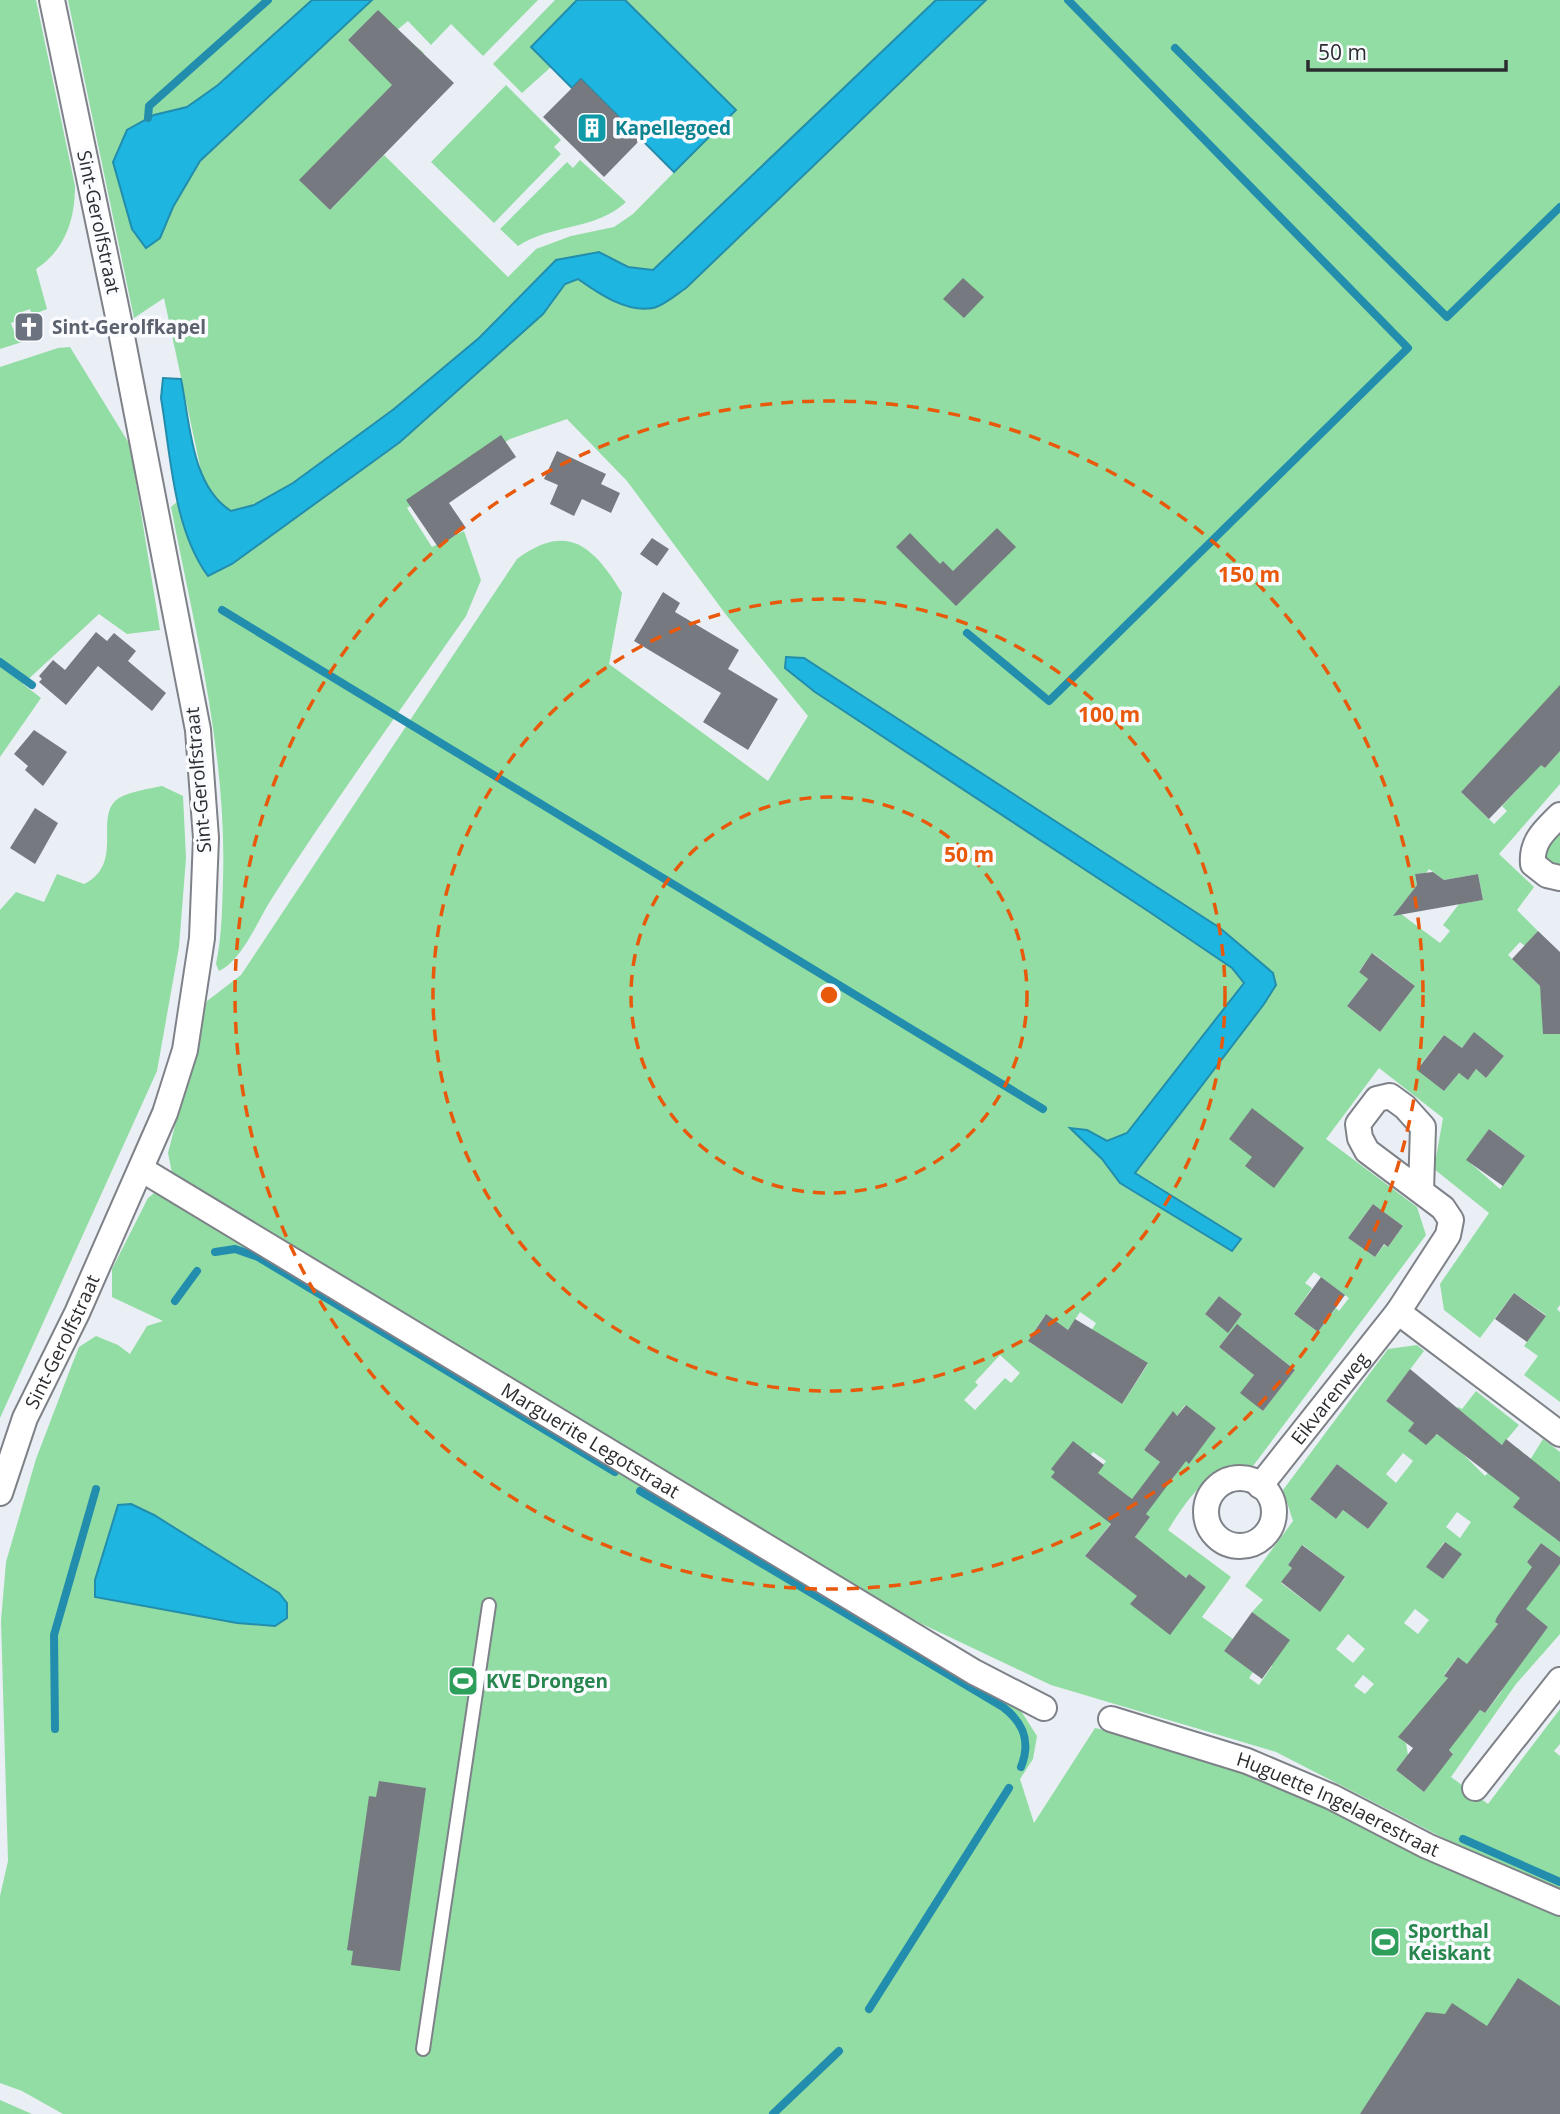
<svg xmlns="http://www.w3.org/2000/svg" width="1560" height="2114" font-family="'Open Sans',sans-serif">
  <rect width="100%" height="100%" fill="#eaeef5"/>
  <g fill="#92dda3" fill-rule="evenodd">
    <path d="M0,0H36L75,186C75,220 65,250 36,269L47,309L32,315L30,309L16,314L18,320L11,323L16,337L23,335L25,341L0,349Z"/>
    <path d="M68,0H538L483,56L451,24L431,45L408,21L397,30L424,53L300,180L330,210L384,155L508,277L536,249L571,236L614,227L633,214L735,110L625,0H1560V709L1548,699L1512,738L1545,768L1560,751V784L1499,854L1534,887L1517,910L1538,931L1525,946L1520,942L1508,955L1540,986L1542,1006L1560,1005V1305L1557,1309L1560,1312V1402L1524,1375L1538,1356L1524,1346L1546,1315L1514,1293L1480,1338L1444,1310L1440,1284L1489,1213L1434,1169L1443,1118L1379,1068L1326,1139L1417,1207L1426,1235L1253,1466C1202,1477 1196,1487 1168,1530L1231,1577L1202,1617L1233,1639L1224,1651L1253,1672L1249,1678L1259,1685L1272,1666L1268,1663L1289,1640L1252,1612L1263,1600L1245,1586L1293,1521L1283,1490L1388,1349L1417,1345L1424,1351L1386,1401L1414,1423L1409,1431L1418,1439L1427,1429L1436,1436L1458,1407L1462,1409L1476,1391L1519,1425L1502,1445L1481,1429L1463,1454L1485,1476L1488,1473L1495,1478L1518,1448L1530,1460L1543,1439L1560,1452V1482L1542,1469L1514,1507L1556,1539L1560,1534V1557L1541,1543L1527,1562L1548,1579L1560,1564V1634L1516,1684L1451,1777L1488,1804L1560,1709V1744L1554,1751L1560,1756V1893L1453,1843L1276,1752L1051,1685L922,1624L835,1574L172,1173L168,1153L207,1001L241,975L517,559C568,521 594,547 622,593L609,664L768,781L808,716L727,616L627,481L567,419L510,439L407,508L432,547L464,531L481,580L466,616C400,711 331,805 269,903C257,923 241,961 219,971L216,964C222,936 222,909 223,880C227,754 195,630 171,507L203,480L164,298L134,318ZM378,11L397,30L367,59L348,40ZM1489,762L1518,789L1502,806L1507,811L1494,824L1461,792ZM1429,869L1444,880L1478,874L1483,900L1459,904L1443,925L1450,931L1440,943L1397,911L1417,885L1415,874L1426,873ZM1373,953L1415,986L1380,1032L1347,1006L1368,979L1359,971ZM1274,979L1276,985L1264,1004L1135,1173L1240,1239L1232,1251L1120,1184L1114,1174L1239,995ZM1474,1033L1504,1056L1486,1078L1476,1069L1468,1079L1459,1073L1444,1091L1417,1069L1444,1035L1462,1048ZM1489,1129L1525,1156L1500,1189L1467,1160ZM1373,1204L1403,1226L1388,1247L1384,1245L1375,1257L1348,1238ZM1314,1272L1349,1298L1339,1311L1336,1308L1318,1332L1294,1314L1312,1288L1305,1283ZM1219,1296L1242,1314L1228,1332L1205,1314ZM1080,1312L1096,1323L1085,1341L1116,1362L1124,1349L1148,1364L1122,1404L1028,1341L1045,1315L1068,1330ZM1232,1331L1247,1344L1253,1337L1295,1370L1263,1411L1241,1393L1254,1375L1219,1347ZM1000,1355L1020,1373L1011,1383L1005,1378L975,1410L964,1400L978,1385L975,1382ZM1185,1405L1216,1428L1189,1463L1179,1456L1169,1469L1176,1474L1169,1484L1153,1472L1160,1462L1144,1450L1154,1437L1159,1440ZM1093,1452L1106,1461L1091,1482L1078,1472ZM1403,1453L1413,1461L1396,1483L1386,1474ZM1337,1464L1388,1503L1368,1529L1343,1510L1336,1519L1310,1499ZM1107,1480L1144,1509L1142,1512L1150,1517L1135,1537L1140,1541L1112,1577L1085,1556L1112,1522L1091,1508L1099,1497L1096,1495ZM1457,1512L1471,1522L1460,1538L1446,1527ZM1444,1542L1461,1554L1443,1579L1427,1567ZM1303,1545L1345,1578L1319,1611L1281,1583L1292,1568L1288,1565ZM1164,1561L1186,1578L1189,1574L1206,1587L1170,1634L1131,1604ZM1511,1598L1548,1627L1521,1662L1487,1639L1498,1624L1495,1622L1503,1616L1500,1614L1510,1606L1507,1603ZM1415,1609L1429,1620L1418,1634L1404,1623ZM1348,1634L1365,1649L1353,1663L1336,1649ZM1458,1657L1502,1691L1485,1713L1480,1710L1468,1725L1433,1698L1448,1678L1444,1675ZM1363,1675L1374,1684L1365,1694L1354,1686ZM1411,1721L1453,1753L1424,1792L1396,1770L1408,1755L1406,1743L1399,1737Z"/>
    <path d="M555,0H577L531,46L551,67L522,93L493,64Z"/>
    <path d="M506,85L561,140L554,147L561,154L494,223L431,162Z"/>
    <path d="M580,160L626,202C597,230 551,224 518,246L500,229L567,162L573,168Z"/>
    <path d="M70,347L130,445L160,630L127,634L99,614L23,684L41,698L0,757V367L58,348Z"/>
    <path d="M162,786L183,796L186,858L179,947L157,1071L0,1418V910L16,892L44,902L57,874L84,884C126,863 92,815 119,798C132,791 148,789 162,786Z"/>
    <path d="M1556,835H1560V866L1550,863L1544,854L1545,844Z"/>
    <path d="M158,1190L167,1193L409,1345L585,1448L891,1639L1021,1711L1037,1736L1033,1759L1020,1779L1034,1823L1095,1728L1188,1749L1304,1794L1560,1911V2114H63L22,2091L0,2083V1896L8,1861L1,1621L6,1562L36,1459L71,1367L79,1347L96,1336L118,1345L130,1354L147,1326L163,1321L112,1297V1269L148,1198Z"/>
    <path d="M0,2100L32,2114H0Z"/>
  </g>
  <g fill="#1eb6e1" stroke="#228dac" stroke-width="2">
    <path d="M312,0H372L200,161L173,207L160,238L146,248L132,229L113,162L127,130L154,115L187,107L218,85Z"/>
    <path d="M577,0H625L736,110L674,172L581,79L572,88L531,47Z"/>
    <path d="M936,0H986L686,288C677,294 663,306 653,308C626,313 598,293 578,279L565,284L543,314L400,442L232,564L208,576C173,528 171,456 161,398L163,378L181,379C190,422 191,486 231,511L254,505L293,483L394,409L479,338L556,260L599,252L628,267L653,270Z"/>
    <path d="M786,657L804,658L1220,928L1273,973L1276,985L1264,1004L1135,1173L1241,1239L1232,1251L1120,1183L1102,1159L1070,1128L1087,1130L1107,1141L1127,1133L1244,983L1232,968L1148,911L815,692L785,668Z"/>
    <path d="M131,1504L154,1515L279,1593L287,1603V1618L275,1626L237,1623L95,1597V1580L118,1505Z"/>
  </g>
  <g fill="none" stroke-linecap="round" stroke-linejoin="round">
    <g stroke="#228dac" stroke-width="8">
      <path d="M1175,48L1447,317L1560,207"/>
      <path d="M148,118L149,106L268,0"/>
      <path d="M222,610L1043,1109"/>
      <path d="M967,633L1049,701L1408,348L1068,0"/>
      <path d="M0,662L32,685"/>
      <path d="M215,1252L235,1249L258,1257L615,1472"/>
      <path d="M175,1301L197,1271"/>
      <path d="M640,1491L1003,1707C1024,1723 1031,1742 1021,1767"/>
      <path d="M55,1729L54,1635L96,1489"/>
      <path d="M1463,1839L1560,1882"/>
      <path d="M869,2009L1009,1788"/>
      <path d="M773,2114L839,2051"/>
    </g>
  </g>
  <g fill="#767a80">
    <path d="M378,10L454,83L330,210L299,180L392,85L348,40Z"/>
    <path d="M581,79L641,139L604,177L543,117Z"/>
    <path d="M963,278L984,297L964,318L943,299Z"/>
    <path d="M501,435L516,457L449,503L466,528L438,547L406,500Z"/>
    <path d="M557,451L606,474L601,484L620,493L611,513L582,499L574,516L550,504L558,485L544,479Z"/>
    <path d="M997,528L1016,547L956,606L896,547L910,533L940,564L943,561L953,571Z"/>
    <path d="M652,538L669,549L657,566L640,554Z"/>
    <path d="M663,592L680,603L675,612L739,650L728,669L778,699L748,750L703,722L721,693L634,641Z"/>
    <path d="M96,632L107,641L114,633L136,651L128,661L166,693L152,711L98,666L66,705L39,682L42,679L39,676L53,660L65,670Z"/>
    <path d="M1560,685V751L1545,768L1541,765L1489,819L1461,792Z"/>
    <path d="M34,730L67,752L43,786L25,770L28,766L14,754Z"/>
    <path d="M35,808L58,823L35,864L10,848Z"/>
    <path d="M1433,872L1444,880L1478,874L1483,900L1393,916L1417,885L1415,874Z"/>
    <path d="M1538,931L1560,952V1034H1543L1540,986L1512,959Z"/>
    <path d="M1372,953L1415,986L1380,1032L1347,1006L1368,979L1359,972Z"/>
    <path d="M1474,1032L1504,1056L1486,1078L1476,1069L1468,1080L1459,1073L1444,1091L1417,1070L1444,1035L1462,1048Z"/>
    <path d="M1252,1108L1304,1148L1274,1188L1245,1166L1252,1157L1229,1139Z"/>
    <path d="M1489,1129L1525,1156L1503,1186L1466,1160Z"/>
    <path d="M1373,1204L1403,1226L1388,1247L1384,1244L1375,1257L1348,1238Z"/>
    <path d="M1321,1277L1345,1295L1318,1332L1294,1314Z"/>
    <path d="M1514,1293L1546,1316L1527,1342L1495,1319Z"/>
    <path d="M1219,1296L1242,1314L1228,1333L1205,1314Z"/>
    <path d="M1046,1314L1068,1330L1075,1319L1148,1363L1122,1404L1028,1341Z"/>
    <path d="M1237,1324L1295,1370L1263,1411L1240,1393L1254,1375L1219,1347Z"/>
    <path d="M1410,1369L1502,1445L1506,1439L1560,1482V1542L1513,1507L1520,1498L1437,1434L1426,1445L1408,1431L1414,1423L1386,1401Z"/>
    <path d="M1186,1405L1216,1428L1189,1464L1186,1461L1176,1474L1146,1514L1150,1517L1135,1537L1186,1578L1189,1574L1206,1587L1170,1635L1130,1604L1137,1596L1085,1556L1111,1524L1051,1477L1055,1472L1051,1469L1073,1441L1104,1465L1098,1473L1132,1499L1160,1462L1144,1450L1173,1411L1177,1416Z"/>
    <path d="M1337,1464L1388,1503L1368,1529L1343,1510L1336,1519L1310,1499Z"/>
    <path d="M1445,1542L1462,1554L1443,1579L1426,1567Z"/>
    <path d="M1541,1543L1560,1557V1564L1526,1609L1548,1627L1485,1713L1480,1710L1449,1750L1453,1754L1424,1792L1396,1770L1413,1748L1398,1737L1448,1678L1444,1676L1458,1657L1467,1664L1498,1624L1495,1622L1497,1617L1532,1567L1527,1562Z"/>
    <path d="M1302,1545L1345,1577L1320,1612L1281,1582L1292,1568L1288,1565Z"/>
    <path d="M1252,1612L1290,1640L1262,1679L1224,1651Z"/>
    <path d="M379,1781L426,1788L400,1971L351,1965L353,1951L347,1950L369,1796L376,1797Z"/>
    <path d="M1518,1978L1560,2006V2114H1360L1426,2012L1445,2014L1452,2003L1487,2026Z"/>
  </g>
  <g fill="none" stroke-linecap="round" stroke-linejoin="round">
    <g stroke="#7e8288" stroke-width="16">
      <path id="lane" d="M423,2049L489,1605"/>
    </g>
    <g stroke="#7e8288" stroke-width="28">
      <g id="street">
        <path d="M1560,815C1545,830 1531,841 1533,864L1547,875L1560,878"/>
        <path id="s1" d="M141,1169L974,1672L1044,1708"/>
        <path d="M1398,1312L1560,1434"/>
        <circle cx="1240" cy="1512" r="34"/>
        <path id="s2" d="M1260,1486L1398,1312L1448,1235L1451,1220L1443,1208L1367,1151L1360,1138L1358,1124L1377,1099L1390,1096L1405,1107L1423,1127L1421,1191"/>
        <path id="s3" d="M0,1493L25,1418L77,1313L165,1113L185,1050L202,938L206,838L198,730L119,321L52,0"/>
        <path id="s4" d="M1111,1719L1247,1761L1332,1797L1427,1846L1560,1903"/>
        <path d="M1475,1788L1560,1680"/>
      </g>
    </g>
    <use href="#lane" stroke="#fff" stroke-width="12"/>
    <use href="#street" stroke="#fff" stroke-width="24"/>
  </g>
  <g fill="none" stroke="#e8590c" stroke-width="3.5" stroke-dasharray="12 9">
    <circle cx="829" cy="995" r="198"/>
    <circle cx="829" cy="995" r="396"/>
    <circle cx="829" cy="995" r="594"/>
  </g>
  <defs>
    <g id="building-square" transform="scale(1.575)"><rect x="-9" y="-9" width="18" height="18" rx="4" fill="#0f9aa8" stroke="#f9fbfe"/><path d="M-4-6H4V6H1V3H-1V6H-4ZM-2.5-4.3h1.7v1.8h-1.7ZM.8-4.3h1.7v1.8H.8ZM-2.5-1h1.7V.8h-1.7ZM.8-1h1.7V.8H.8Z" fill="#fff"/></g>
    <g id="church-square" transform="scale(1.575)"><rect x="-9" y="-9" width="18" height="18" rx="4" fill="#6b7280" stroke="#f9fbfe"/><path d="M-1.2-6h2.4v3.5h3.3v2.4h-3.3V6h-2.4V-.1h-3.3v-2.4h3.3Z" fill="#fff"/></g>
    <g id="stadium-square" transform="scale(1.575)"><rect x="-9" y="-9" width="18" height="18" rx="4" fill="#2e9e5b" stroke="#f9fbfe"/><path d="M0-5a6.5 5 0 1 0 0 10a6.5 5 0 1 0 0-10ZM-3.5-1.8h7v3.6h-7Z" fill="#fff"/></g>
  </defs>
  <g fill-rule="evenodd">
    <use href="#building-square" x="592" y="128"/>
    <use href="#church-square" x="29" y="327"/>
    <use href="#stadium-square" x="463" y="1681"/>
    <use href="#stadium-square" x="1385" y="1942"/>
  </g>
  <g text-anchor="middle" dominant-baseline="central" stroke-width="7" stroke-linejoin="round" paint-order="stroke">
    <g font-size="19" font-weight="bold" fill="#0d838f" stroke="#f9fbfe" text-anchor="start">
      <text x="615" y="128">Kapellegoed</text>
    </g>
    <g font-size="19" fill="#2b2c2f" stroke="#f9fbfe">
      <text transform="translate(99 222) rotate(78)">Sint-Gerolfstraat</text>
      <text transform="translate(198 780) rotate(-95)">Sint-Gerolfstraat</text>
      <text stroke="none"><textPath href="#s3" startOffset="164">Sint-Gerolfstraat</textPath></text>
      <text stroke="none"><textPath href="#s2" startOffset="112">Eikvarenweg</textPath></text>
      <text stroke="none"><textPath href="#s1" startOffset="525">Marguerite Legotstraat</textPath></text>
      <text stroke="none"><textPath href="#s4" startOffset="243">Huguette Ingelaerestraat</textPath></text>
    </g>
    <g font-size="19" font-weight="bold" fill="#5b616d" stroke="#f9fbfe" text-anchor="start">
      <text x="52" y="327">Sint-Gerolfkapel</text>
    </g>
    <g font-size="19" font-weight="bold" fill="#27864d" stroke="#f9fbfe" text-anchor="start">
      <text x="486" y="1681">KVE Drongen</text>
      <text x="1408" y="1931">Sporthal<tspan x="1408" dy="22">Keiskant</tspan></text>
    </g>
  </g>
  <circle cx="829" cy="995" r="10" fill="#e8590c" stroke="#f9fbfe" stroke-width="3.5"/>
  <g font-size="21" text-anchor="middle" font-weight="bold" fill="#e8590c" stroke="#f9fbfe" stroke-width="7" stroke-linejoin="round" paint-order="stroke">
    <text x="1249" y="582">150 m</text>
    <text x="1109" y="722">100 m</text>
    <text x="969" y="862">50 m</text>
  </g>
  <path d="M1308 60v10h198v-10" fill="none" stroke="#2b2c2f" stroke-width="3.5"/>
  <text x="1318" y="60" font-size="21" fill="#2b2c2f" stroke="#f9fbfe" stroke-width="5" paint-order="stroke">50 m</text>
</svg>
